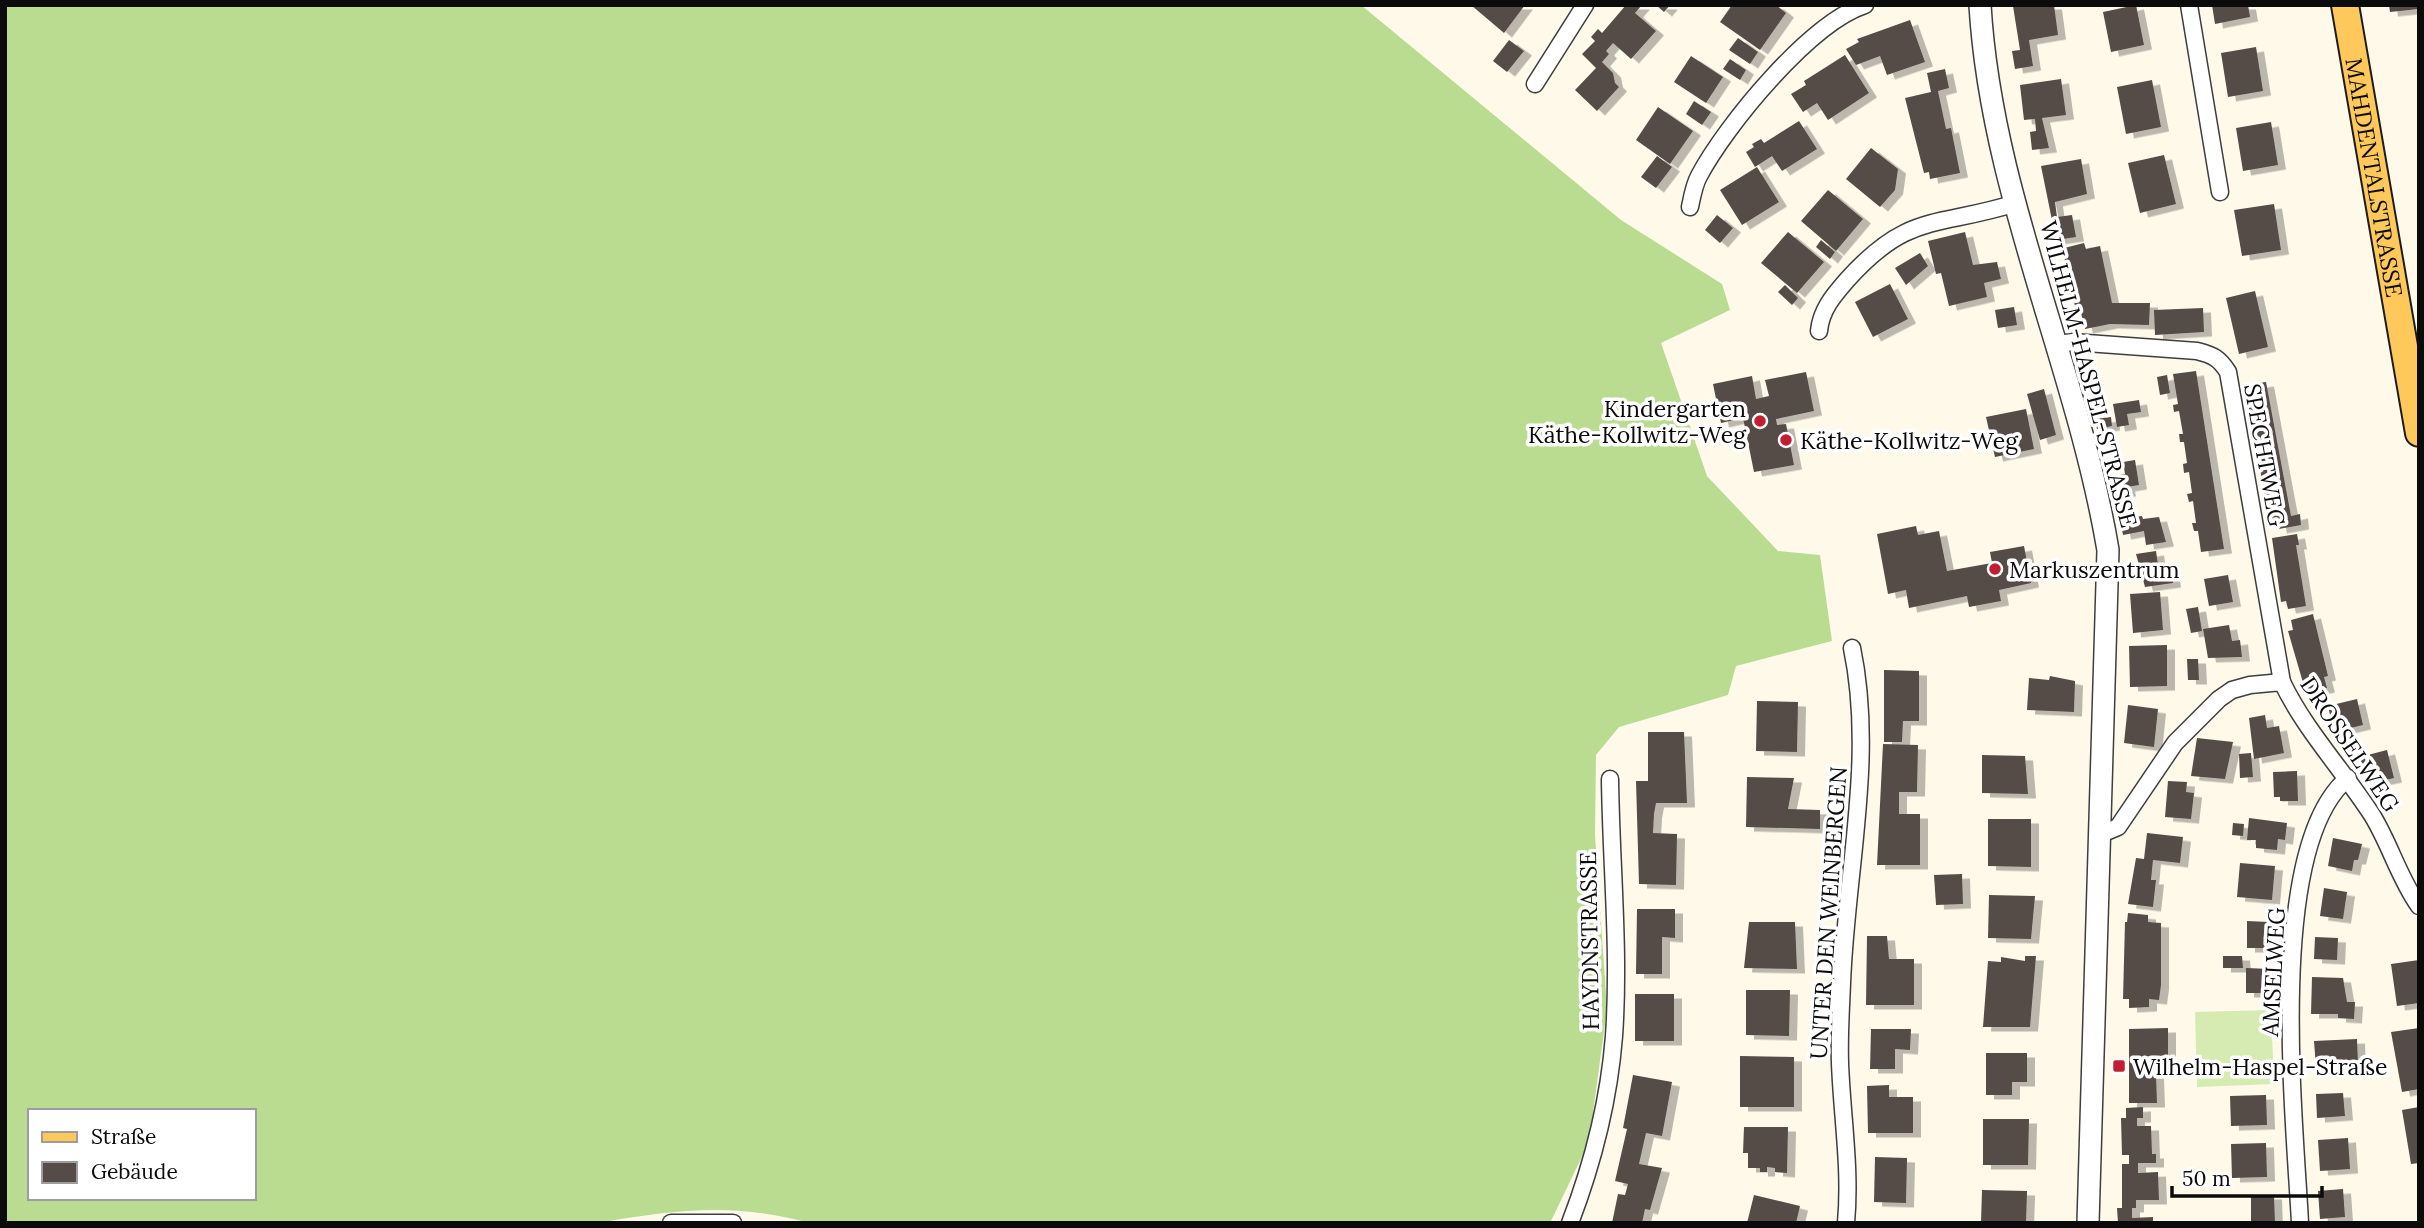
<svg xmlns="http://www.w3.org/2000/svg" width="2424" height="1228" font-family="Lora,serif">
  <defs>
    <filter id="shadow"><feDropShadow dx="8" dy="4.5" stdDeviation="0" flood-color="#0004"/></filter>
  </defs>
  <rect width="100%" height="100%" fill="#fff9ea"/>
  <path fill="#d5ebb2" d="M2271,1010L2274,1084L2197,1087L2195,1012Z"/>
  <path fill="#b9dc91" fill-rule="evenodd" d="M5,5H1361L1621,220L1722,284L1730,310L1661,343L1707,476L1778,551L1820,555L1832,641L1736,666L1728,695L1619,727L1596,755L1595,835L1607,1009L1589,1142L1550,1223H809C732,1202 674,1210 598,1223H5ZM30,1111H254V1198H30Z"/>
  <g fill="#554b47" filter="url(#shadow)">
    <path d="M1471,5H1525L1504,33Z"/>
    <path d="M1626,5H1642L1635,13L1656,31L1631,59L1613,43L1606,51L1609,54L1602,62L1613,73L1615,83L1619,87L1597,111L1575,90L1596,68L1582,54L1595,41L1591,37L1598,29L1602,33Z"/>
    <path d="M1656,5H1670L1664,12Z"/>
    <path d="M1732,5H1776L1786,13L1760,50L1720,22Z"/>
    <path d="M2054,5L2058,35L2029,40L2033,66L2015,69L2012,51L2020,50L2013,6Z"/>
    <path d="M2136,5L2144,45L2111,52L2103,12Z"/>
    <path d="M2212,5H2248L2250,17L2215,24Z"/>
    <path d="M2389,5H2419V9L2390,12Z"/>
    <path d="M1910,20L1925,62L1887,75L1880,56L1856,65L1846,49L1859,42L1857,39Z"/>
    <path d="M1738,38L1758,52L1750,64L1729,50Z"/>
    <path d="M1509,40L1524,51L1507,72L1493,61Z"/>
    <path d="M2256,47L2263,91L2228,97L2221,53Z"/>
    <path d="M1845,55L1869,93L1828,120L1817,103L1803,112L1791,94L1806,85L1804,81Z"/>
    <path d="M1691,56L1723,77L1706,103L1674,82Z"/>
    <path d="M1730,59L1746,70L1740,80L1723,69Z"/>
    <path d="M1945,69L1949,88L1938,91L1946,129L1951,128L1960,173L1930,179L1929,172L1924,173L1905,98L1931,92L1927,73Z"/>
    <path d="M2061,79L2066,115L2042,118L2049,148L2032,150L2030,132L2036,131L2035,119L2024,120L2020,85Z"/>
    <path d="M2152,80L2161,127L2126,134L2117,87Z"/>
    <path d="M1694,101L1711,112L1702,125L1686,114Z"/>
    <path d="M1658,107L1693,131L1670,164L1636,140Z"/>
    <path d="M1799,121L1817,149L1782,171L1772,156L1755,167L1746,152L1754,147L1752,144L1761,139L1764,143Z"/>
    <path d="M2271,122L2278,165L2243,171L2236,128Z"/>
    <path d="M1871,148L1898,169L1895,190L1880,207L1846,179Z"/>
    <path d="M2164,155L2176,204L2140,213L2128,163Z"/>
    <path d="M1657,156L1672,167L1656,188L1641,177Z"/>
    <path d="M2081,159L2087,194L2055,202L2057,217L2072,215L2076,237L2056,240L2041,166Z"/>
    <path d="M1757,167L1779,202L1742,225L1720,190Z"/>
    <path d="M1828,190L1863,219L1836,251L1801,221Z"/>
    <path d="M2274,204L2281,250L2242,256L2234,210Z"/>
    <path d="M1717,215L1733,228L1720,243L1705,230Z"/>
    <path d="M1788,232L1824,262L1797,293L1761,263Z"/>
    <path d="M1965,232L1973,265L1997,262L2001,279L1984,283L1987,297L1949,306L1941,273L1936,274L1928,241Z"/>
    <path d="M1821,240L1835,252L1830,259L1816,247Z"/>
    <path d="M2084,243L2086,249L2100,246L2112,303H2150L2149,325L2110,324L2085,329L2081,313L2077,315L2071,288L2062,290L2056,265L2065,263L2064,248Z"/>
    <path d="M1920,253L1928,266L1906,285L1895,268Z"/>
    <path d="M1890,284L1908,319L1873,337L1855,302Z"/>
    <path d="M1785,285L1798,298L1792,305L1778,292Z"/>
    <path d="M2255,291L2268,347L2239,354L2226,298Z"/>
    <path d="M2014,307L2017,325L1998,328L1995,310Z"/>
    <path d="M2203,308L2204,332L2155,335L2154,310Z"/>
    <path d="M2196,371L2224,549L2201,552L2198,531H2194L2192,523H2196L2193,501L2189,502L2187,494L2192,493L2189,472L2184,473L2183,464L2187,463L2184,442H2180L2179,434H2183L2179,411L2174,412L2173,405L2178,404L2173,374Z"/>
    <path d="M1806,372L1814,411L1776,419L1777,425L1786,424L1794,465L1754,472L1743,418L1721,423L1713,384L1752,376L1756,399L1769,396L1765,380Z"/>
    <path d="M2167,375L2170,393L2160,395L2157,377Z"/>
    <path d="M2266,382L2291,516L2300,514L2301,525L2279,529L2277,518L2268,519L2260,468L2262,467L2260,438L2254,439L2245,385Z"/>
    <path d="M2044,389L2056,435L2040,440L2027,394Z"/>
    <path d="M2139,400L2141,412L2127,414L2129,425L2117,427L2113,404Z"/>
    <path d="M2026,409L2034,449L1995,457L1986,417Z"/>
    <path d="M2111,417L2112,426L2097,429L2095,419Z"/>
    <path d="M2135,460L2139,485L2127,487L2128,492L2114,494L2111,476L2125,474L2123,462Z"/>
    <path d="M2142,516L2143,519L2159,517L2166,542L2146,545L2144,531L2123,535L2120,519Z"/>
    <path d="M1916,526L1918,535L1939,531L1947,571L1992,563L1990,552L2024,546L2031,583L1999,590L2001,601L1969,607L1967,596L1909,608L1906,590L1888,594L1877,534Z"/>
    <path d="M2297,534L2299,545H2296L2306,606L2288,609L2286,601L2281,602L2272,538Z"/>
    <path d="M2156,551L2159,572L2171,570L2173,583L2145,587L2136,554Z"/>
    <path d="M2228,575L2233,602L2209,606L2204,579Z"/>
    <path d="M2160,592L2163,630L2133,633L2130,594Z"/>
    <path d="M2198,607L2202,631L2191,633L2186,609Z"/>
    <path d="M2313,614L2328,676L2324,677L2327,688L2306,693L2288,631L2293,630L2291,620Z"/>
    <path d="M2229,625L2232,641L2240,640L2242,657L2208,658L2203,629Z"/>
    <path d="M2167,645V686L2130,687L2129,646Z"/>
    <path d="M2187,659H2198L2199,680H2188Z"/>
    <path d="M1884,670L1919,671V721H1903L1902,742H1884Z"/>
    <path d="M2050,676L2075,681L2074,712L2027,710L2029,678L2049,680Z"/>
    <path d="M2357,699L2363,725L2334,732L2328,706Z"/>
    <path d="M1757,701L1798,702L1797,752L1756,751Z"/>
    <path d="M2128,705L2158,709L2154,747L2124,743Z"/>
    <path d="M2265,715L2267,728L2279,726L2284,753L2254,759L2249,718Z"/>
    <path d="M1648,732H1684L1687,803H1656L1654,814L1653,833L1677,834L1676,885L1639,884L1636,781H1648Z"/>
    <path d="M2197,738L2233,742L2225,779L2191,776Z"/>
    <path d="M1883,744L1918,745L1917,792H1899V814H1920V865H1877Z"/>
    <path d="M2387,750L2394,778L2367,784L2360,757Z"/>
    <path d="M2251,753L2253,777L2240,778L2239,754Z"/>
    <path d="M1982,755L2025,756L2028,794L1982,793Z"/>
    <path d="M2297,771L2298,801H2280V797H2274L2273,772Z"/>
    <path d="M1747,777L1794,778L1788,809L1820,810V829L1746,827Z"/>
    <path d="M2168,781L2187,782L2186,792L2194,793L2191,819L2165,817Z"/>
    <path d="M2249,818L2287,823L2285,840L2278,839L2277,850L2256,848V840H2247Z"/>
    <path d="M1988,819H2031V867L1988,866Z"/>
    <path d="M2233,823L2244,824L2243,836L2232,835Z"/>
    <path d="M2147,833L2183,837L2180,863L2153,860L2151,880H2156L2153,907L2128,904L2136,858L2144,859Z"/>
    <path d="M2333,838L2362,844L2358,860H2354L2352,871L2328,866Z"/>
    <path d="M2240,863L2275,866L2272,900L2237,897Z"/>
    <path d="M1962,874L1963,904L1936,905L1934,875Z"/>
    <path d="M2324,888L2347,892L2343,919L2320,916Z"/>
    <path d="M1989,895L2035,896L2031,939L1988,938Z"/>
    <path d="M1637,909H1675V938L1662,937V974H1636Z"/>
    <path d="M2128,913L2148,915V922L2161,923V985L2159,1000L2149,999V1007L2129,1008V999H2123L2125,922H2127Z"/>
    <path d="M2247,921L2269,922V948H2247Z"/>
    <path d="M1749,922H1795L1797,969L1744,968Z"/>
    <path d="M1867,936H1887L1889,959H1914V1005H1866Z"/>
    <path d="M2315,937L2338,938L2337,960L2314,959Z"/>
    <path d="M2025,956H2036L2030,1027H1983L1988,961L2001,962V957L2025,961Z"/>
    <path d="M2223,956H2242L2243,968H2223Z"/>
    <path d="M2419,960V1003L2397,1006L2391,964Z"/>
    <path d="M2246,968L2270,969V993H2246Z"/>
    <path d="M2312,977L2343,978L2347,1002H2355L2354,1019L2338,1018V1014H2311Z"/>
    <path d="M1746,990H1790L1789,1036L1746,1035Z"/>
    <rect x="1635" y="994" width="39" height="47"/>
    <path d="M2168,1028V1056H2146V1074H2156L2157,1103H2129V1029Z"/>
    <path d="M2419,1028V1089L2402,1092L2391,1032Z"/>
    <path d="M1871,1029H1911L1910,1050L1895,1049V1069H1870Z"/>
    <path d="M2357,1039L2358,1065L2316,1067L2314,1041Z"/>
    <path d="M1986,1053H2027V1082H2012V1095H1986Z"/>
    <path d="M1740,1056L1794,1057V1107H1740Z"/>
    <path d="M1633,1075L1672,1082L1662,1136L1646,1133L1639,1164L1662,1168L1650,1210L1645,1209L1642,1223H1612L1618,1194L1625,1195L1628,1184L1615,1181L1627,1129L1623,1128Z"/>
    <path d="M1889,1085V1097H1913V1133H1868L1867,1086Z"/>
    <path d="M2343,1093L2345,1116L2317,1118L2316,1094Z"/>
    <path d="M2266,1095L2267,1125L2231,1126L2230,1096Z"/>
    <path d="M2143,1107V1118H2137V1126H2151L2152,1154H2156V1163H2138V1173L2158,1172L2159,1200H2136V1208H2132V1218L2153,1217V1223H2118L2117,1208H2122V1164H2129V1155H2122L2121,1118H2126V1108Z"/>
    <path d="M2419,1107V1163L2411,1164L2402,1110Z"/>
    <path d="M1983,1119H2029L2028,1165H1983Z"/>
    <path d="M1744,1127H1788L1787,1173L1775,1172V1168L1767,1167V1172H1760V1168H1748V1153H1743Z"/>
    <path d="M2348,1138L2350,1169L2320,1171L2318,1140Z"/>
    <path d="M2266,1143L2267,1177L2232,1178L2231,1144Z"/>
    <path d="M1875,1157L1907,1158L1906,1203L1874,1202Z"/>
    <path d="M2343,1189L2345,1217L2320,1219L2318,1191Z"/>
    <path d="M1982,1190L2027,1191L2026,1223H1981Z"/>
    <path d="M1754,1195L1800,1206L1796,1223H1747Z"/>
    <path d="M2251,1195H2274L2275,1223H2251Z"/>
  </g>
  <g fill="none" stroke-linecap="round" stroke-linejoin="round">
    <g stroke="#3e3e3e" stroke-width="19">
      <g id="minor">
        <path d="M2189,5L2220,192"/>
        <path d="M1535,84L1585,5"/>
        <path d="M1690,207C1692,197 1694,185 1699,176C1726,125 1810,23 1865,5"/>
        <path d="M1819,331C1821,310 1833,296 1847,280C1909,211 1937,228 2016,203"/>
        <path d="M2058,344L2073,342L2197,351C2213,355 2219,358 2228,372L2282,682"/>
        <path d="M2099,835L2118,827L2175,743L2219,699L2232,690L2250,685L2282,682C2305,730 2343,770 2372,815C2390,844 2399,878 2419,906"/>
        <path d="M671,1223H733"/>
        <path d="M1570,1223C1593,1163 1609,1100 1614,1036C1620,951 1611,864 1610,779"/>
        <path d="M1846,1223C1851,1169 1842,1117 1840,1063C1839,1036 1841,1009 1842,983C1846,872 1875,758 1852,648"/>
        <path d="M2300,1223C2295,1122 2265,847 2348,778"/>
      </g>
    </g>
    <g stroke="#3e3e3e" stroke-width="24">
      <path id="tertiary" d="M1980,5C1991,193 2077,366 2108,550L2088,1223"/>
    </g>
    <g stroke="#1c1c1c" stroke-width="30">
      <g id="primary">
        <path id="s1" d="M2345,5L2419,433"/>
      </g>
    </g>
    <use href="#minor" stroke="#fff" stroke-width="16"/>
    <use href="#tertiary" stroke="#fff" stroke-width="21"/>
    <use href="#primary" stroke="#ffc85a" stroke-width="26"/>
  </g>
  <g fill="#c11e34" stroke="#fff" stroke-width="2.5">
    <circle cx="1760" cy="421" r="7"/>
    <circle cx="1786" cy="440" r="7"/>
    <circle cx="1995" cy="569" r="7"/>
    <rect x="2112" y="1059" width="14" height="14" rx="3.5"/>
  </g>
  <g text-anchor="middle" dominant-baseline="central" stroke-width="7" stroke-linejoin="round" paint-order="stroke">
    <g font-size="23" fill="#0b0b0b" stroke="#fff">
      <text stroke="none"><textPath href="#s1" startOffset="175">MAHDENTALSTRASSE</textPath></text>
      <text transform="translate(2089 374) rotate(75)">WILHELM-HASPEL-STRASSE</text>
      <text transform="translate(2265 455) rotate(80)">SPECHTWEG</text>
      <text transform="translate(2350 744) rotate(56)">DROSSELWEG</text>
      <text transform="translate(1828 913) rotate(-86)">UNTER DEN WEINBERGEN</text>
      <text transform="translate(1589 941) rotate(-91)">HAYDNSTRASSE</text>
      <text transform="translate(2273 972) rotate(-87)">AMSELWEG</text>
    </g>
    <g font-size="23" fill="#0b0b0b" stroke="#fff" text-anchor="start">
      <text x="1746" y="408" text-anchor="end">Kindergarten<tspan x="1746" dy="26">Käthe-Kollwitz-Weg</tspan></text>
      <text x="1800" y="440">Käthe-Kollwitz-Weg</text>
      <text x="2009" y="569">Markuszentrum</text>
      <text x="2133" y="1066">Wilhelm-Haspel-Straße</text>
    </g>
  </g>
  <rect width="2424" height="1228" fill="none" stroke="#0b0b0b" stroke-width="14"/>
  <rect x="28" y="1109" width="228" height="91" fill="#ffffff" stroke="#9d9d9d" stroke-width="2"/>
  <rect x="42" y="1132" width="35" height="10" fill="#ffc85a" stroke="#9d9d9d" stroke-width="2"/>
  <text x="91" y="1144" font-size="21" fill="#0b0b0b">Straße</text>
  <rect x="42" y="1162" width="35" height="21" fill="#554b47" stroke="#9d9d9d" stroke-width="2"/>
  <text x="91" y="1179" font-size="21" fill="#0b0b0b">Gebäude</text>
  <path d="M2172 1186v10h150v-10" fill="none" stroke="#0b0b0b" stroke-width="3.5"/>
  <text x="2182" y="1186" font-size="21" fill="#0b0b0b" stroke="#ffffff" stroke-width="5" paint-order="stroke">50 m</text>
</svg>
